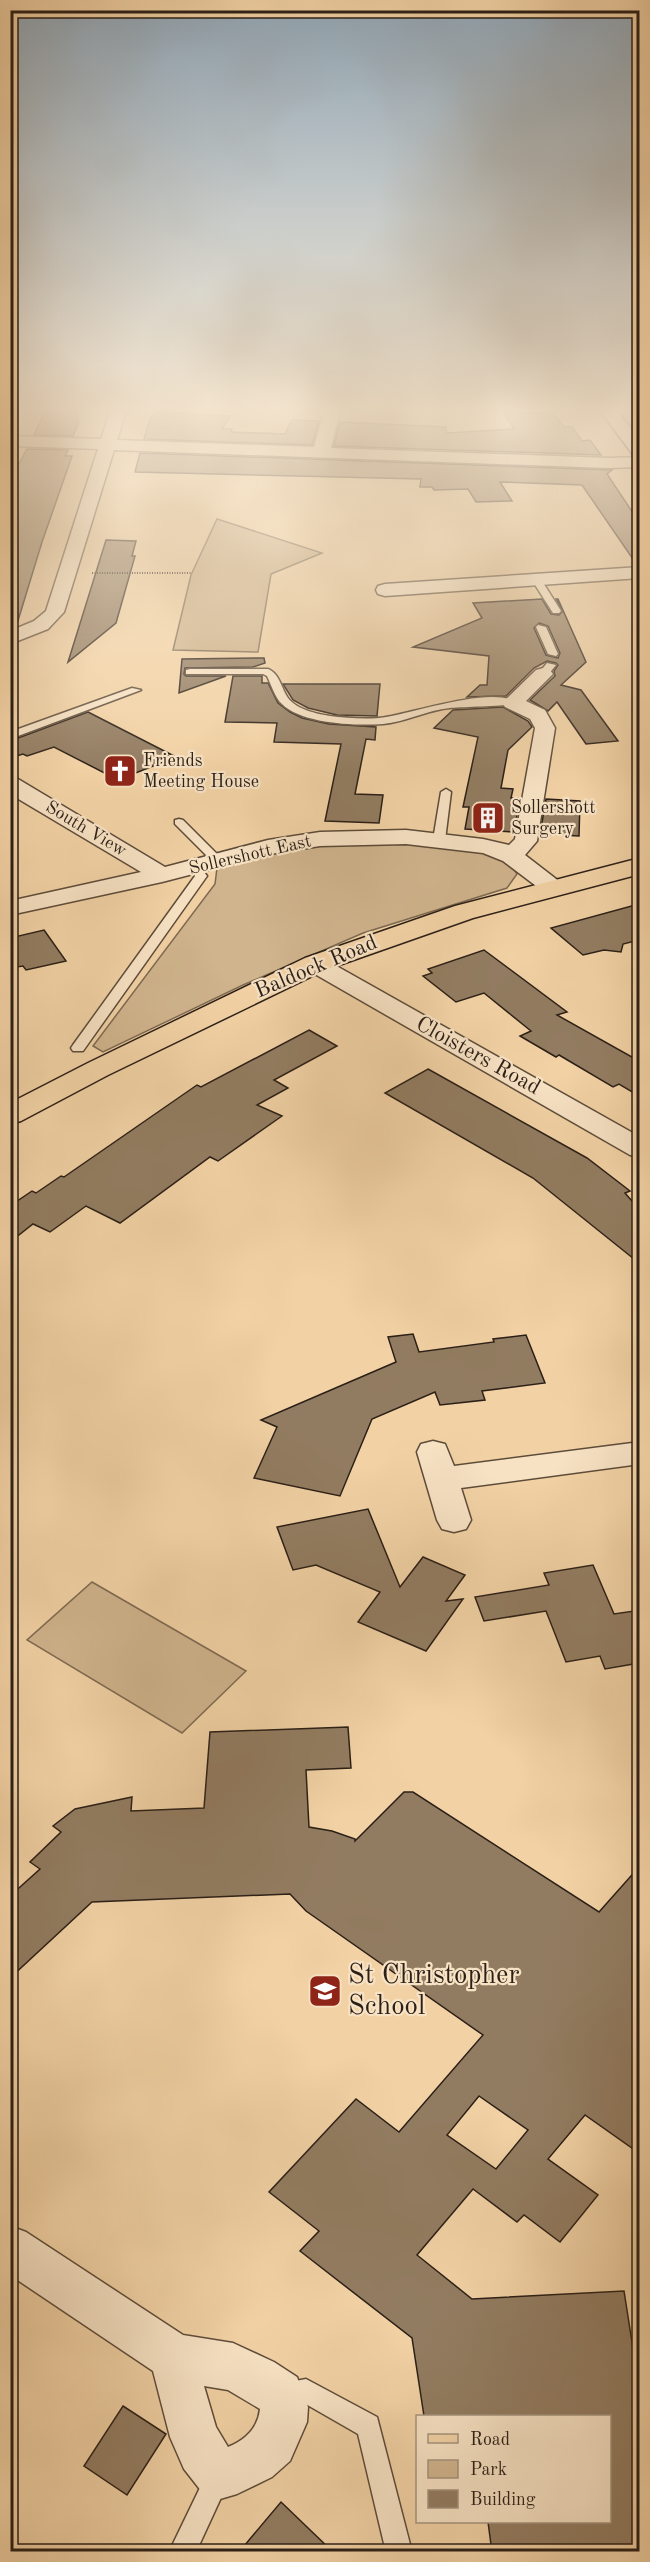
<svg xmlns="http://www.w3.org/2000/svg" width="650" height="2562" font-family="'Old Standard TT',serif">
  <rect width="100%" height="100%" fill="#f2d2a5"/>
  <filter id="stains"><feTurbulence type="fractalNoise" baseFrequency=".00333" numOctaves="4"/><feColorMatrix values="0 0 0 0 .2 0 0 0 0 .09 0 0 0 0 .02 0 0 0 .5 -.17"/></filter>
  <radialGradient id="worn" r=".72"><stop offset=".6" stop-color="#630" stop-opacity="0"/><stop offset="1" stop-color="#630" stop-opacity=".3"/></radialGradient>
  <g fill="#d0b48d" stroke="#7e6a52" stroke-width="1.5">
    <path d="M217,519L322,553L271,574L258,652L173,650L191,575Z"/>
    <path d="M381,844C415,844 498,841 517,874L507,888L363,933L243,985L103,1052L93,1046L215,884L217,868C267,846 327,845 381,844Z"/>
    <path d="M92,1582L246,1671L182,1733L27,1640Z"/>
  </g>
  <g fill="#927c61" stroke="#2b1f17" stroke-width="1.5" fill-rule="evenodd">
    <path d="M45,412H79L76,421H79L73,436L34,435Z"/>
    <path d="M155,412L230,416L222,429H232L231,432L285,434L292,420L319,421L312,445L144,439L151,416H154Z"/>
    <path d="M504,412L554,414L564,427H572L582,441L590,440L601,455L334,446L340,422L446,427V433L514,429Z"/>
    <path d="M27,449L68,450L65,456H72L71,459L42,542L17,624L10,623V481Z"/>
    <path d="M140,453L612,470L607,474L639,522V565H637L582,485L500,482L512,501L476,502L468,489L434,490L432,487H420L421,479L135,472Z"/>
    <path d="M106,540L136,541L132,556H135L116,623L68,662Z"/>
    <path d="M542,599L551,614L559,615L563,611L556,599H558L586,662L561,685L581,690L618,741L586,744L557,702L548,711L530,700L555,676L554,671L558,665L556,663L547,661L534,668L506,696L467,697L480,685H487L489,656L413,647L482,618L473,603ZM539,623L548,626L560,653L558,658L546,655L534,628Z"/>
    <path d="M264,658L265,663L253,667L185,668L184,674L186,676H226L179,693L182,659Z"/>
    <path d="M233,676H262V683H268L278,703L290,712L302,718L329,724L376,727L375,740L366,739L355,794L383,795L379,823L325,821L341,744L274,742L277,723L225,722Z"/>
    <path d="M283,684H380L377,716L337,715L308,708L293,700Z"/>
    <path d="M503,707L528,721L532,727L508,750L501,788L513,789L511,798H520L514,832L465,829L469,807H463L478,737L434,728L453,710Z"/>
    <path d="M88,712L176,757L118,780L54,747L27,756L23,754L10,758V741Z"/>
    <path d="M546,799L580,801L579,836L540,834Z"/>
    <path d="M639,904V940L623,944L621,952L604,950L583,955L551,928Z"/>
    <path d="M44,930L66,961L26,970L23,966L10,968V938Z"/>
    <path d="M484,950L567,1012L557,1015L639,1061V1096L619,1084L613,1087L559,1055L556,1057L520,1036L531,1031L484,993L456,1002L423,976L432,973L428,969Z"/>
    <path d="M309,1030L337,1046L274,1080L288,1088L257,1105L282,1116L218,1161L210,1157L120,1223L86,1206L50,1232L33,1224L10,1242V1206L32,1191L36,1193L61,1176L64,1177L197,1085L201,1087Z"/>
    <path d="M428,1069L587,1158L630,1191L625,1193L639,1209V1263L533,1178L385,1093Z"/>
    <path d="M413,1334L419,1352L494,1342L493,1339L526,1335L545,1383L482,1391L485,1400L440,1405L435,1392L372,1419L340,1496L254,1478L277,1427L261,1420L396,1362L388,1337Z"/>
    <path d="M368,1509L400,1587L423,1557L465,1575L446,1601L463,1599L426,1651L358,1622L380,1592L316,1565L293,1570L277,1527Z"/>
    <path d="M593,1565L614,1614L634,1611L639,1625V1663L605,1669L600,1656L566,1662L546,1611L484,1621L475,1597L549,1585L544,1573Z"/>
    <path d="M348,1727L351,1768L306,1770L309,1827L332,1831L355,1839V1841L404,1792H413L599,1912L639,1867V2153L585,2115L548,2159L598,2195L560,2242L524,2215L517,2222L473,2189L417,2255L472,2299L624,2291L639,2387V2552H492L488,2522H609V2416H424L412,2338L300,2251L319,2231L269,2192L356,2099L399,2132L483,2035L306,1911L290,1894L92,1902L10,1978V1896L40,1869L30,1862L61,1832L53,1826L75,1809L132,1797L131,1811L204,1808L210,1732ZM479,2096L528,2130L496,2169L447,2135Z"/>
    <path d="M123,2406L166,2434L127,2495L84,2466Z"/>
    <path d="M281,2502L333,2552H239Z"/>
  </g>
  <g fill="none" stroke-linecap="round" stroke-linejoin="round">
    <g stroke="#5d4c3a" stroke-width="3">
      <g id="lane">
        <path d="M534,578H540L561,611L559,613H553L532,580Z"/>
        <path d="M538,625L546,627L558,654L556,656L548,654L536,627Z"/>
        <path d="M547,663L556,665L547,676H539L538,674Z"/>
        <path d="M190,669H268C280,674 281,688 288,698C296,709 317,714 330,716C347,718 369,720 386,717C414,713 494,685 517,703C514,706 461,707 450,708C427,710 406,722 383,724C356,726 302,724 282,704C275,698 271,684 267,676L263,674H186V670Z"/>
        <path d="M132,688L141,690L10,739V732Z"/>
        <path d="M446,789L451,792L445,840L439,843L433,840L441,792Z"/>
        <path d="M179,819L183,820L222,859V863H214L175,824V820Z"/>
        <path d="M195,864L199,865L207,876L83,1051H73L71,1048L73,1045L195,876L189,867Z"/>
        <path d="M306,2379L377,2417L412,2552H386L358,2434L304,2403L283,2406L274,2403L271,2394L274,2385Z"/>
        <path d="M219,2464L228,2467L231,2476L196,2552H169L210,2467Z"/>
      </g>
    </g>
    <g stroke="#5d4c3a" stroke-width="3">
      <g id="street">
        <path d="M110,412H126L117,440L314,447L324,412H340L331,448L609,458L640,457V467L609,468L114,450L64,612L48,629L10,644V631L34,621L46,611L98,449L10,446V436L101,439Z"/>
        <path d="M640,567V578L385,596L378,594L376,590L378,586L385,584Z"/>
        <path d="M543,668L550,670L553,674L526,701L545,710L555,728L537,841L525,855L560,882L564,887L560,892L552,894L544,892L503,861L483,853L406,844L320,846L270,854L162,882L10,915V901L141,872L10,794V778L18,779L165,867L268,840L320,832L406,830L483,839L509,845L515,839L535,728L530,719L505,707L502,703L536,670Z"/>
        <path d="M315,957L324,959L640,1137V1157L630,1155L306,969L303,964L306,959Z"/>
        <path d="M433,1441L445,1444L454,1466L640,1442V1464L461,1488L471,1520L466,1529L454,1532L442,1529L437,1520L417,1452L421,1444Z"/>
        <path d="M10,2226L26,2232L183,2335L233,2343L274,2362L297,2377L308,2407L307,2422L290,2461L272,2477L237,2494L220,2499L202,2492L184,2469L170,2437L153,2371L10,2275ZM204,2386L228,2390L260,2409C258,2428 245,2440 228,2447L216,2427Z"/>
      </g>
    </g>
    <g stroke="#2b1f17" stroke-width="3">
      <path id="secondary" d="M601,412H618L640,439V457L634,456Z"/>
    </g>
    <g stroke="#2b1f17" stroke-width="3">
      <path id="primary" d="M640,858V874L473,918L325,970L108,1075L21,1121L10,1124V1103L88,1063L305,958L455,906Z"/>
    </g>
    <path stroke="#2b1f17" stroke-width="2" stroke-dasharray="1 1.5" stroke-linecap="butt" d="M92,573H191"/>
    <use href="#lane" fill="#f7e2c4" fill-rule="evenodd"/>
    <use href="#street" fill="#f7e2c4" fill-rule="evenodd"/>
    <use href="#secondary" fill="#f7e2c4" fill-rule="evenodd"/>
    <use href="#primary" fill="#f2d2a5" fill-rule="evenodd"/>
  </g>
  <linearGradient id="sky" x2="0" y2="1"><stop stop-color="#91a8ba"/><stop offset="0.53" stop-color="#f9ebd6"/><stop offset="1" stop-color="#f9ebd6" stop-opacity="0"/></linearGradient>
  <rect width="650" height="771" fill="url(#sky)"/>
  <defs>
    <g id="church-square" transform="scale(1.725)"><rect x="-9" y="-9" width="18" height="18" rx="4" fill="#8f2418" stroke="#f7e2c4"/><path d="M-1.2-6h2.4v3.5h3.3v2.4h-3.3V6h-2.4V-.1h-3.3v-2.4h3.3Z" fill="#fff"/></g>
    <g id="building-square" transform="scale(1.725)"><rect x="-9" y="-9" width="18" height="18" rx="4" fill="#8f2418" stroke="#f7e2c4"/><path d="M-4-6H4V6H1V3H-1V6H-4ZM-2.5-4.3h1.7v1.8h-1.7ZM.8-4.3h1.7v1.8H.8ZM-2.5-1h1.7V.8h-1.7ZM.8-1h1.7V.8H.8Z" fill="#fff"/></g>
    <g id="school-square" transform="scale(1.725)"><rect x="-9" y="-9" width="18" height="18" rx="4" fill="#8f2418" stroke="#f7e2c4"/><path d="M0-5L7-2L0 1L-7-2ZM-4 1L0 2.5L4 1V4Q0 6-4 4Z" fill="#fff"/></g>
  </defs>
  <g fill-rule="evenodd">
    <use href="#church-square" x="120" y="771"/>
    <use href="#building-square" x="488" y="818"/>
    <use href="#school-square" x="325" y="1991"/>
  </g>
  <g text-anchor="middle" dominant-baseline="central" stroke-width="4.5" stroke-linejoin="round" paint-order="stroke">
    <g font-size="18" fill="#2b1f17" stroke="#f7e2c4" text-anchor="start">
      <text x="143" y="761">Friends<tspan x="143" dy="21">Meeting House</tspan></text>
      <text x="511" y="808">Sollershott<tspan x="511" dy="21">Surgery</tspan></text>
    </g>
    <g font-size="18" fill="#2b1f17" stroke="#f7e2c4">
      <text transform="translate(86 829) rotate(31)">South View</text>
      <text transform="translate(250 855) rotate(-13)">Sollershott East</text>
    </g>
    <g font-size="22" fill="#2b1f17" stroke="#f7e2c4">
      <text transform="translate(316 967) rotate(-23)">Baldock Road</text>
      <text transform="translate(478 1056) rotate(29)">Cloisters Road</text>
    </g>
    <g font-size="27" fill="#2b1f17" stroke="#f7e2c4" text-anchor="start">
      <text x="348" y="1975">St Christopher<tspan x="348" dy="31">School</tspan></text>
    </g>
  </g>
  <rect width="650" height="2562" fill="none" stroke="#f2d2a5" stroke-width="36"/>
  <rect x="12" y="12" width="626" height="2538" fill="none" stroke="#2b1f17" stroke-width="3"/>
  <rect x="18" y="18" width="614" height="2526" fill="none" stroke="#2b1f17" stroke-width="1.5"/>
  <rect x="416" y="2415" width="195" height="108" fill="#f7e2c4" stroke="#a5947f" stroke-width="1.5"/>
  <rect x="428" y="2434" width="30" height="9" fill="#f2d2a5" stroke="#a5947f" stroke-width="1.5"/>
  <text x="470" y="2445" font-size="18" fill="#2b1f17">Road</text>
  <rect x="428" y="2460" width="30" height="18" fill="#d0b48d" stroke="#a5947f" stroke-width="1.5"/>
  <text x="470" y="2475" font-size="18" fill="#2b1f17">Park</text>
  <rect x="428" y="2490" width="30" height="18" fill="#927c61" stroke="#a5947f" stroke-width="1.5"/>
  <text x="470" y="2505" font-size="18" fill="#2b1f17">Building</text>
  <rect width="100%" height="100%" filter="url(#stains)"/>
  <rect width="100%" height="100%" fill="url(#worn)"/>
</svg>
